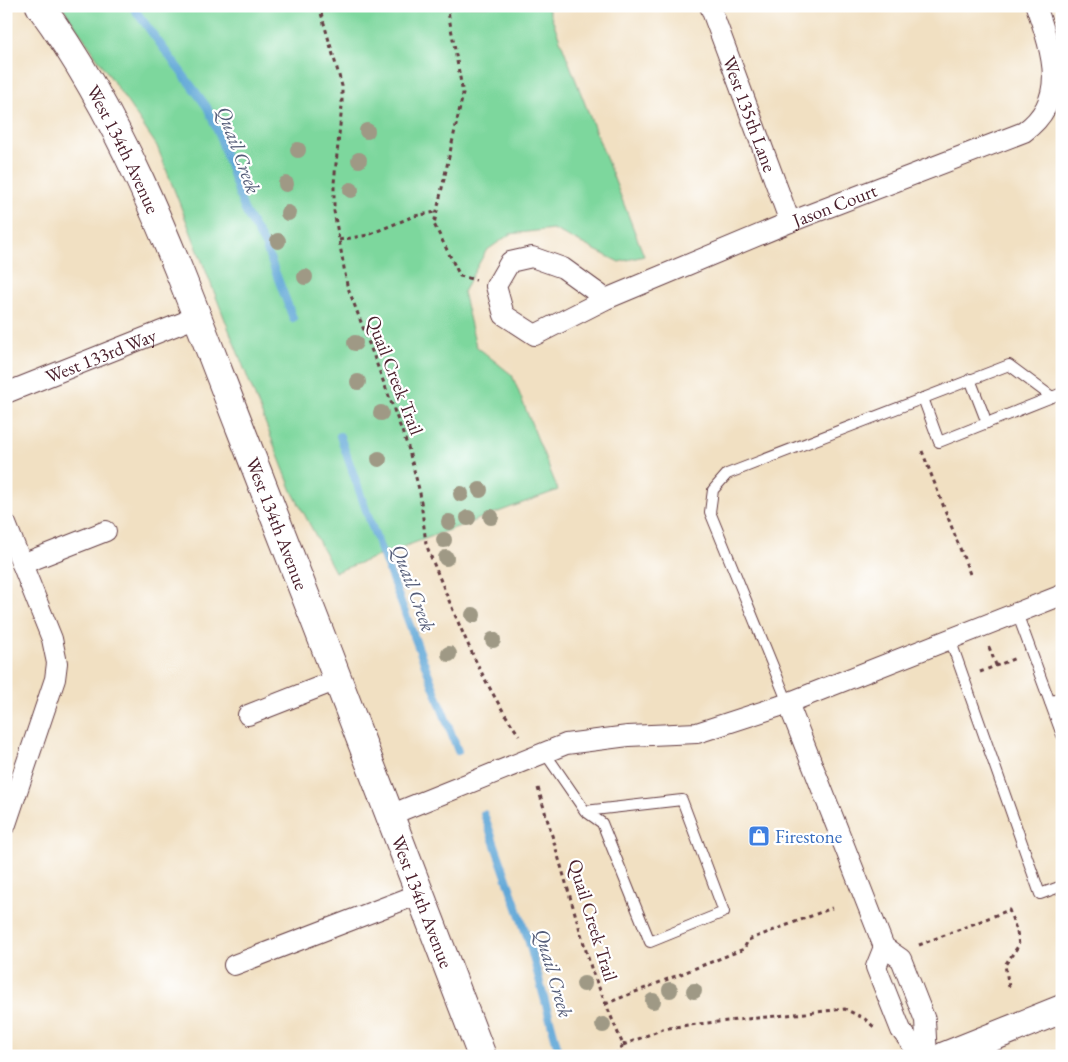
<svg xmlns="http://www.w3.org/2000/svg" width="1068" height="1062" font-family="'EB Garamond',serif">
  <rect width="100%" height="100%" fill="#fff"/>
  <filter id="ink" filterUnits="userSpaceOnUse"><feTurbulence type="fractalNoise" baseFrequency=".02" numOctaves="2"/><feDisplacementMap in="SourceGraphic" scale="10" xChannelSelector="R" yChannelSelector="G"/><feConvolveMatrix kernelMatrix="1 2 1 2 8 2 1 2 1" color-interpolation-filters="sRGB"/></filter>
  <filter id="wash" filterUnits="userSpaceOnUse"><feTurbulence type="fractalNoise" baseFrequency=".0096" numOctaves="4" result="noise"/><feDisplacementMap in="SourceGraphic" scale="20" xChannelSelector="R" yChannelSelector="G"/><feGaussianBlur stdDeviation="1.12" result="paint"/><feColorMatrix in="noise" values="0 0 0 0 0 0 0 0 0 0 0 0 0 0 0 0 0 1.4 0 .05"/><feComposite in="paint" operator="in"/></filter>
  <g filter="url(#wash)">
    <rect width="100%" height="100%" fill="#f1e0c2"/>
    <path fill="#7dd79d" stroke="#647b64" d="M62,6H547L644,256L619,262L553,229L510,234L486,251L463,292L476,346L512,375L558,490L335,572L292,491L157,146Z"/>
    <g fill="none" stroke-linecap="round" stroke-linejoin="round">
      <g stroke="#61a7d7" stroke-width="8">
        <path d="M132,6L207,107L219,135L244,209L265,245L293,318"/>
        <path d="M340,436L371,524L458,751"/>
        <path d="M484,814L528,939L560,1056"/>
      </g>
    </g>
  </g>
  <g filter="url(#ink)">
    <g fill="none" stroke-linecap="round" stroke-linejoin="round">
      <g stroke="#633c42" stroke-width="12">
        <g id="lane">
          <path d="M970,379L987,423"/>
          <path d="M923,398L939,442L1052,397"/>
          <path d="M1017,613L1062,735"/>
          <path d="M950,639L1040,894L1062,886"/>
          <path d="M1050,702L1062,697"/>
          <path d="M788,703L710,512L713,490L727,474L1009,365L1052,397L1062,393"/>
          <path d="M545,753L585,811L602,823L650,942L724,912L682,800L585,811"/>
        </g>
      </g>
      <g stroke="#633c42" stroke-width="22">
        <g id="street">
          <path id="s1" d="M710,6L790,222"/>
          <path id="s2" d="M606,299L535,335L504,315L496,286L510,262L532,257L563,268L606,299L790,222L1024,132C1068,100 1053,55 1036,6"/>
          <path id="s3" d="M6,393L197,317"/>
          <path d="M6,524L52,639L57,663L55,679L6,824"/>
          <path d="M22,564L106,531"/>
          <path d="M788,703L884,947L901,959L925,1020L927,1056"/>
          <path d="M248,715L337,680"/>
          <path d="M390,815L566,744L628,736L697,733L780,706L1062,595"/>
          <path d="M884,947L876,967L901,1030L921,1056"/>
          <path d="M234,965L419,894"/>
        </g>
      </g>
      <g stroke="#633c42" stroke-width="30">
        <g id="secondary">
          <path id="s4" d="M40,6C133,133 184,285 241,430C323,638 401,847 482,1056"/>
          <path d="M945,1056L1062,1009"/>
        </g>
      </g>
      <g stroke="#633c42" stroke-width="3" stroke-dasharray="4 4" stroke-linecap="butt">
        <path d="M319,6L342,86V106L334,183V211L347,285L408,447L420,493L426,544L433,562C458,622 481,682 519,735"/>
        <path d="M447,6L463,94L434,224L460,276L476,280"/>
        <path d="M339,240L368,235L414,216L436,212"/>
        <path d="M922,451L970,574"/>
        <path d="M989,647L996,665"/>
        <path d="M980,672L1016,658"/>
        <path d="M538,788L592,971L623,1045L615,1056"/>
        <path d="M919,945L1009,910L1017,932L1019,945L1005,965L1009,987"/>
        <path d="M605,1004L744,949L748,940L832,908"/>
        <path d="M623,1045L663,1029L688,1025L845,1009L865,1019L875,1028"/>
      </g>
      <use href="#lane" stroke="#fff" stroke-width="10"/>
      <use href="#street" stroke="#fff" stroke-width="20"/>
      <use href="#secondary" stroke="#fff" stroke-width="28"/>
    </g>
    <g fill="#9f9985">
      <circle cx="367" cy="131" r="8"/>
      <circle cx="298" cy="150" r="8"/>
      <circle cx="359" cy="160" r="8"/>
      <circle cx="286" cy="184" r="8"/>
      <circle cx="351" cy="190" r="8"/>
      <circle cx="288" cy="213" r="8"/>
      <circle cx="278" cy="241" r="8"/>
      <circle cx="305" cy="277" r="8"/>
      <circle cx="355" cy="343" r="8"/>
      <circle cx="358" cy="382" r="8"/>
      <circle cx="381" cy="413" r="8"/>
      <circle cx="379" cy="459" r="8"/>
      <circle cx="480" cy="490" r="8"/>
      <circle cx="461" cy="494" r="8"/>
      <circle cx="491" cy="517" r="8"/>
      <circle cx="468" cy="518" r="8"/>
      <circle cx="449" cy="522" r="8"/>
      <circle cx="444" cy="540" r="8"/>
      <circle cx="446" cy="558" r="8"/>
      <circle cx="473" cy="615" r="8"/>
      <circle cx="493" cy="640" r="8"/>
      <circle cx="449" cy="654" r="8"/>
      <circle cx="584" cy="984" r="8"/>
      <circle cx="670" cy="990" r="8"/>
      <circle cx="694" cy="991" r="8"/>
      <circle cx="653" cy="1001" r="8"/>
      <circle cx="603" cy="1025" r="8"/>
    </g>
  </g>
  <defs>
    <g id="shop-square" transform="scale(1.125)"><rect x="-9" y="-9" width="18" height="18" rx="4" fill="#3f7fe0" stroke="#fff"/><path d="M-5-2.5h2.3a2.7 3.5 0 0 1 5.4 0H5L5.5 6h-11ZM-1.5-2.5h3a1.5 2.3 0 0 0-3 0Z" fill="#fff"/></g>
  </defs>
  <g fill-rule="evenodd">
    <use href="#shop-square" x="759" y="836"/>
  </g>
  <g text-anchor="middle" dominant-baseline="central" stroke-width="4.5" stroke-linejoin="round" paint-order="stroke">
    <g font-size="19" fill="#4a1f2b" stroke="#fff">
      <text stroke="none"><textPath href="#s1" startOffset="115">West 135th Lane</textPath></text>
      <text stroke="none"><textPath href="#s4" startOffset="166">West 134th Avenue</textPath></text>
      <text stroke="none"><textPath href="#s2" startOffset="530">Jason Court</textPath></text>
      <text stroke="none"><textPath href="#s3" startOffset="102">West 133rd Way</textPath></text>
      <text transform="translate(395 375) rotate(69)">Quail Creek Trail</text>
      <text stroke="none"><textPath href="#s4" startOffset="571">West 134th Avenue</textPath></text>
      <text stroke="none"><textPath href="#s4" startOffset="976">West 134th Avenue</textPath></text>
      <text transform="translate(593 920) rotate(73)">Quail Creek Trail</text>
    </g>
    <g font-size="19" fill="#366cbe" stroke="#fff" text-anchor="start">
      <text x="775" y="836">Firestone</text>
    </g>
    <g font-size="20" font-style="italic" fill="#545c78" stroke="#fff">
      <text transform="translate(239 150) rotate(70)">Quail Creek</text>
      <text transform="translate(414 588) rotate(70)">Quail Creek</text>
      <text transform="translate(554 973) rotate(74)">Quail Creek</text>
    </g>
  </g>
  <rect width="1068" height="1062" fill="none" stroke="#fff" stroke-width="25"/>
</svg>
